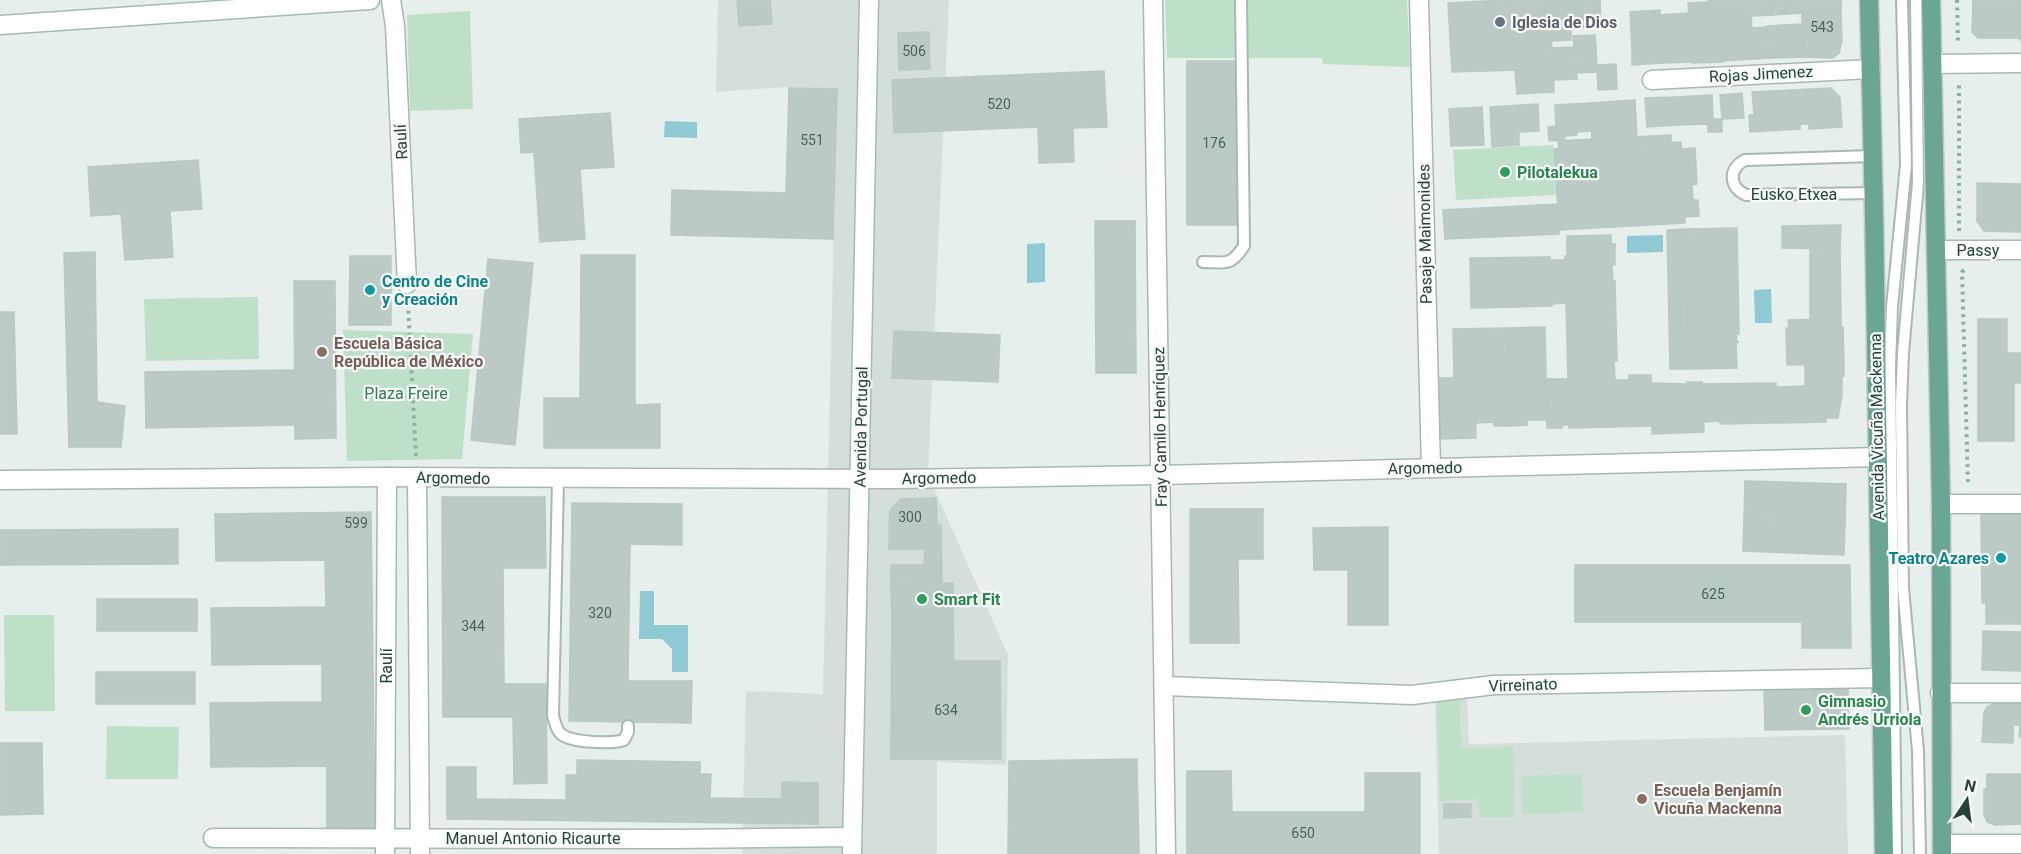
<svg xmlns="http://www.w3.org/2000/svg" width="2021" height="854" font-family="Roboto,sans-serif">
  <rect width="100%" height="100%" fill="#e6efeb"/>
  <g fill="#d4dfda">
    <path d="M718,0H949L928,475L1008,655L1006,765L937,762V854H742L746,691L823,694L837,89L785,87L716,92Z"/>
    <path d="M1467,699L1469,744L1845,735L1848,854H1439L1435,700Z"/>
  </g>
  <g fill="#bfe0c8">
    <path d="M1165,0H1407L1410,67L1323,64L1322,58H1167Z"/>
    <path d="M470,11L473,109L410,111L407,15Z"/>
    <path d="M1553,145L1556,195L1456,200L1453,150Z"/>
    <path d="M258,297L259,359L146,361L144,299Z"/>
    <path d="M343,330L473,334L462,459L347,461Z"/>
    <path d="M4,615H54L55,711H5Z"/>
    <path d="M1437,701H1460L1461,748L1513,747L1515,817H1480L1479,799L1440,801Z"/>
    <path d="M107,726L179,727L178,779H106Z"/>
    <path d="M1582,774L1583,812L1522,814L1521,776Z"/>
  </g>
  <g fill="#8ec9d4">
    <path d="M665,121L697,122V138L664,137Z"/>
    <path d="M1663,235V252L1627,253V236Z"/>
    <path d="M1045,243V282L1027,283V244Z"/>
    <path d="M1771,289L1772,323H1755L1754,290Z"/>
    <path d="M640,591H654V625H688V672H672V649L662,639H639Z"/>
  </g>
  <g fill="#bbcac4" stroke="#b8c9c2" stroke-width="1.5">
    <path d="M737,0H770L772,24L739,26Z"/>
    <path d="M1506,0H1549L1553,69L1452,72L1448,3Z"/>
    <path d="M1600,0L1601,27L1571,28V40L1552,41L1549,1Z"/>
    <path d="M1708,0H1771L1772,15L1709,18Z"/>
    <path d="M1771,0H1786L1787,14L1772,15Z"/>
    <path d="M1786,0H1841V11L1787,14Z"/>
    <path d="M1973,0H2021V41L2019,38H1978L1972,32Z"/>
    <path d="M1709,2V18H1721L1723,62L1692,63L1688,3Z"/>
    <path d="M1660,10L1662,49L1632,50L1630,12Z"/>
    <path d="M1841,11L1842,41L1839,53L1833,58L1803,57L1802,14Z"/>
    <path d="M1689,13L1692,62L1662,63L1660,15Z"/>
    <path d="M1751,16L1752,28L1767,27L1769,58L1723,61L1721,18Z"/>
    <path d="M1802,24L1803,57L1769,58L1767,26Z"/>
    <path d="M929,32L930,69L899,70L898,33Z"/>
    <path d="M1595,35L1596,46L1574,47L1573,36Z"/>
    <path d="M1596,46L1597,72L1576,73L1575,47Z"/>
    <path d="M1575,47L1577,79L1554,80L1552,48Z"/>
    <path d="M1662,49V63L1632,65V50Z"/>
    <rect x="1187" y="61" width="54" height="164"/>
    <path d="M1616,64L1617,89L1598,90L1597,65Z"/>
    <path d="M1553,69L1554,92L1517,94L1515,71Z"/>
    <path d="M1104,71L1107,127L1073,128L1074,162L1039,163L1038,127L894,133L892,80Z"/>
    <path d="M789,88L837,89L833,239L671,235L672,190L786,193Z"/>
    <path d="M1831,88L1840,97L1842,127L1809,129V124H1800V129L1750,132L1749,115H1754L1752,92Z"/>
    <path d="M1742,93L1744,118L1722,119L1720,95Z"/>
    <path d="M1712,95L1713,119H1722V132H1708V124L1678,125L1677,97Z"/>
    <path d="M1677,97L1678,125L1647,127L1645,98Z"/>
    <path d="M1635,100L1637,137L1592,139L1590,103Z"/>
    <path d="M1590,103L1592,131L1577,132V135L1564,136L1565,140L1549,141L1548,127L1556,126L1555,105Z"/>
    <path d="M1538,104L1539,131L1519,132V145L1492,147L1490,107Z"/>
    <path d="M1482,107L1484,145L1451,146L1449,109Z"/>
    <path d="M610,113L614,167L580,169L585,239L540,242L534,152L521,153L519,119Z"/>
    <path d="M1671,135V143L1559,149L1558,141Z"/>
    <path d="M1681,142L1685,223L1559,230V225L1543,226L1542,210L1558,209L1554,149Z"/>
    <path d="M1695,148L1697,184L1692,185L1693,200H1698L1699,216L1685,217L1681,149Z"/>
    <path d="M198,160L202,209L170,211L173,257L125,260L121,214L91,216L88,167Z"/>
    <path d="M1977,183L2021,184V232L1984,231L1977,221Z"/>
    <path d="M1558,204V209L1542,210L1543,226L1559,225V234L1445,239L1443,210Z"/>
    <path d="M1095,221H1135L1136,373H1096Z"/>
    <path d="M1841,225L1840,249L1782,248V226Z"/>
    <path d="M1737,228L1739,334H1736L1737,342H1739L1736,343L1737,368L1689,369V342H1692V326H1688V314L1690,313V308L1688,309L1687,291L1689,290L1688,251H1686V239H1688V229Z"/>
    <path d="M1688,229V239H1686V251H1688L1689,290L1687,291L1688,309L1690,308V313L1688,314V326H1692V342H1689V369H1670L1667,230Z"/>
    <path d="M1611,235V244H1615V265H1612L1613,281H1615L1617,361H1614L1615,380H1629V375H1651L1652,426L1569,428V425H1562V428H1547L1546,379H1568L1566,303L1552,304V306L1471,308L1470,258L1550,257V260H1565V256H1567V236Z"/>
    <path d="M1810,248L1840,249L1841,319H1810Z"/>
    <path d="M95,252L97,402L125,406L121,447H69L64,253Z"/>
    <path d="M581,255H635V405L660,404V448H544V398H580Z"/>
    <path d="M350,256H391V325H349Z"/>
    <path d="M488,259L533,263L515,445L471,440Z"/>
    <path d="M294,281H335L336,438L295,439Z"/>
    <path d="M0,312H14L17,434H0Z"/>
    <path d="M1841,319V327H1843L1844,364L1787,365L1786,328H1789L1788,320Z"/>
    <path d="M1978,319H2007V353H2021V383H2014V441H1978Z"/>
    <path d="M1545,327L1547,420H1527V425L1511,426L1509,328Z"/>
    <path d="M1509,328L1510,377L1454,378L1453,329Z"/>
    <path d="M894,331L1000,335L998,382L892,378Z"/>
    <path d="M1844,364V376H1842V396L1838,418H1826V422L1720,424V421L1703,422L1702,384L1776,383V387L1805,386V365Z"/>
    <path d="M294,370V425L146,428L145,372Z"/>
    <path d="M1510,377L1511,426H1494V422L1476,423L1475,378Z"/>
    <path d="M1435,378H1475L1476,438L1437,439Z"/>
    <path d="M1687,382H1702L1704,432L1652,434L1651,383L1687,384Z"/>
    <path d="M1745,481L1846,484L1845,523L1744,519Z"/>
    <path d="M442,497H545L546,568H503L504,684H546L547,783L514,784L513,717H443Z"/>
    <path d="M936,498L937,525L889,526L890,510L901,499Z"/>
    <path d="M572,503L682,504V545L630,544L628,681H692L691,723L569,721Z"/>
    <path d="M1190,509H1263V559H1238L1239,643H1190Z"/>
    <path d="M371,512L375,829L327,830V766L211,767L210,703L322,702V664L212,665L211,608L326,607L325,560L216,561L215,514Z"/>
    <path d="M1981,514H2021V624H1986V603H1982Z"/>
    <path d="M1744,519L1845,523L1844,555L1743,551Z"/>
    <path d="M937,525H941L942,584H891V565H924L925,549H889V526Z"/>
    <path d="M1388,527V625H1348V570H1314L1313,528Z"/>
    <path d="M178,529V564L0,565V530Z"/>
    <path d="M1575,565H1850L1851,648H1802V622H1575Z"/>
    <path d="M953,583V614L892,615L891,584Z"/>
    <rect x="97" y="599" width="100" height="32"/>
    <path d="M953,614L954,661H1000L1001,759H891L892,615Z"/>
    <path d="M1983,631L2021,632V671L1982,670Z"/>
    <rect x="96" y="672" width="99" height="32"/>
    <path d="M1848,689L1849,729L1765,730L1764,691Z"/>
    <path d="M1996,703H2021V737H2019L2020,725H2013V743L1982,742L1984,712L1988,706Z"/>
    <path d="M0,743H42L43,814L0,815Z"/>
    <path d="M1137,759L1139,854H1008L1009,761Z"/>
    <path d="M577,760L700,762V774H711L710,798L782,799V782L818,783V824L447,819V767H476V799L566,800V775H577Z"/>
    <path d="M1187,771H1231L1232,812H1365V773H1420V854H1187Z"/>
    <path d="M1987,774H2021V824L1995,825L1987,822L1984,814V789H1987Z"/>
    <path d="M1444,804H1471V817L1444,818Z"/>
  </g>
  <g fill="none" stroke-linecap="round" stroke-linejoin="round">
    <g stroke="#a8b8b2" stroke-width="14">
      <g id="service">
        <path d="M1916,0L1918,183L1903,353L1901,405L1903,588L1918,751L1920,854"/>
        <path d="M1873,156L1745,160C1728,169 1729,187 1746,195L1874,193"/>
        <path d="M1203,262C1226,262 1230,267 1244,246L1241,0"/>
        <path d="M558,479L553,716C555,722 556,730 561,734C572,743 612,744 624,740L628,732V726"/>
        <path d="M1896,854L1890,368L1892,307L1906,165L1902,0"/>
      </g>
    </g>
    <g stroke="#a8b8b2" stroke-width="21">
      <g id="minor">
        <path d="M391,0L395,26L407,284"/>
        <path d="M1153,0L1166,854"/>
        <path d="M1419,0L1431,468"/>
        <path d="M1933,64L2021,63"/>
        <path d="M1652,80L1871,69"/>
        <path d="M1936,250H2021"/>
        <path d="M417,477L420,854"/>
        <path d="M0,480L387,477L894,479L1160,475L1878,457"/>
        <path d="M1941,504H2021"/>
        <path d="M1165,686L1412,695L1494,685L1881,678"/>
        <path d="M1940,693H2021"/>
        <path d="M213,838L675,839L852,837"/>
        <path d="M1942,844H2021"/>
        <path d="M385,854L387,477"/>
      </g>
    </g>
    <g stroke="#a4bbb3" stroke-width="21">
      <g id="secondary">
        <path d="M0,25L370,0"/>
        <path d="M852,854L869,0"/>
      </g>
    </g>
    <g stroke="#c2cac8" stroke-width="21">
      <g id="primary">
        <path d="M1869,0L1874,214L1884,854"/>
        <path d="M1931,0L1941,504L1942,854"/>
      </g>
    </g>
    <g stroke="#86b3a5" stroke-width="4" stroke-dasharray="3 4.5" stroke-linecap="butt">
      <path d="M1957,0L1958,43"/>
      <path d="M1959,231V82"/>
      <path d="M1964,270L1962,272L1968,484"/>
      <path d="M408,303L416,457"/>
    </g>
    <use href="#service" stroke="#fff" stroke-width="10"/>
    <use href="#minor" stroke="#fff" stroke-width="18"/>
    <use href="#secondary" stroke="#fff" stroke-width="18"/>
    <use href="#primary" stroke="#6aa596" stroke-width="18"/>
  </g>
  <circle fill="#6b7280" stroke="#f7fbf9" stroke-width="2" cx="1500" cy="22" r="6"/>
  <g fill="#2e9e5b" stroke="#f7fbf9" stroke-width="2">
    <circle cx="1505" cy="172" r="6"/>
    <circle cx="922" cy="599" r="6"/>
    <circle cx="1806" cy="710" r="6"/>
  </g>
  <g fill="#0f9aa8" stroke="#f7fbf9" stroke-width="2">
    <circle cx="370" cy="290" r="6"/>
    <circle cx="2001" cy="558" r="6"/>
  </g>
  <g fill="#8d6e63" stroke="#f7fbf9" stroke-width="2">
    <circle cx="322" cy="352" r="6"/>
    <circle cx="1642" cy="799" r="6"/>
  </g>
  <g text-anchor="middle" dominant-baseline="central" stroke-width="4.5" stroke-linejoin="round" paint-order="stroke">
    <g font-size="14" fill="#4a645c">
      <text x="1822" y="27">543</text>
      <text x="914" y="51">506</text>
      <text x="999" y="104">520</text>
      <text x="812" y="140">551</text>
      <text x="1214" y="143">176</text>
      <text x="910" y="517">300</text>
      <text x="356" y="523">599</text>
      <text x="1713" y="594">625</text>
      <text x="600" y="613">320</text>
      <text x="473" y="626">344</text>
      <text x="946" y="710">634</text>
      <text x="1303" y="833">650</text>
    </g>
    <g font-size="16" font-weight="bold" fill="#5b616d" stroke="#f7fbf9" text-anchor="start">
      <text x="1512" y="22">Iglesia de Dios</text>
    </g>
    <g font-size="16" fill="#24423a" stroke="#f7fbf9">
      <text transform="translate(1761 74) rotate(-3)">Rojas Jimenez</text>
      <text transform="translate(401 142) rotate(-93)">Raulí</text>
      <text x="1794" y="194">Eusko Etxea</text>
      <text transform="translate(1425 234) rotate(-91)">Pasaje Maimonides</text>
      <text x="1978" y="250">Passy</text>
      <text transform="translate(861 427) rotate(-89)">Avenida Portugal</text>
      <text transform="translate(1160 427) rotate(-91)">Fray Camilo Henríquez</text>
      <text transform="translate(1877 427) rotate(-91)">Avenida Vicuña Mackenna</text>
      <text transform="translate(1425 468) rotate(-1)">Argomedo</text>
      <text transform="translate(453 478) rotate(1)">Argomedo</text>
      <text transform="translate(939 478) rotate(-1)">Argomedo</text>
      <text transform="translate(386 666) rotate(-90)">Raulí</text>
      <text transform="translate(1523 685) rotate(-2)">Virreinato</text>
      <text x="533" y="838">Manuel Antonio Ricaurte</text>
    </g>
    <g font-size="16" font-weight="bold" fill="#27864d" stroke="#f7fbf9" text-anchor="start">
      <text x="1517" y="172">Pilotalekua</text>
      <text x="934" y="599">Smart Fit</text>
      <text x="1818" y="701">Gimnasio<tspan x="1818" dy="18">Andrés Urriola</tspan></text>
    </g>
    <g font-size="16" font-weight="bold" fill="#0d838f" stroke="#f7fbf9" text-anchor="start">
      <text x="382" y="281">Centro de Cine<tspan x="382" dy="18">y Creación</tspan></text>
      <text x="1989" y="558" text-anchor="end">Teatro Azares</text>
    </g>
    <g font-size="16" font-weight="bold" fill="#785e54" stroke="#f7fbf9" text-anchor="start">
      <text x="334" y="343">Escuela Básica<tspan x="334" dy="18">República de México</tspan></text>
      <text x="1654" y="790">Escuela Benjamín<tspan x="1654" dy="18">Vicuña Mackenna</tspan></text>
    </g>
    <g font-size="16" fill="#2d7a4b" stroke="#f7fbf9">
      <text x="406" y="393">Plaza Freire</text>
    </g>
  </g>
  <g transform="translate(1967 800) rotate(13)" stroke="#f7fbf9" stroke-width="4.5" paint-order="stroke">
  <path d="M0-4.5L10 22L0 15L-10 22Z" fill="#24423a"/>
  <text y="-9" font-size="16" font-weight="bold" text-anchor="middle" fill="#24423a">N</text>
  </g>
</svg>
